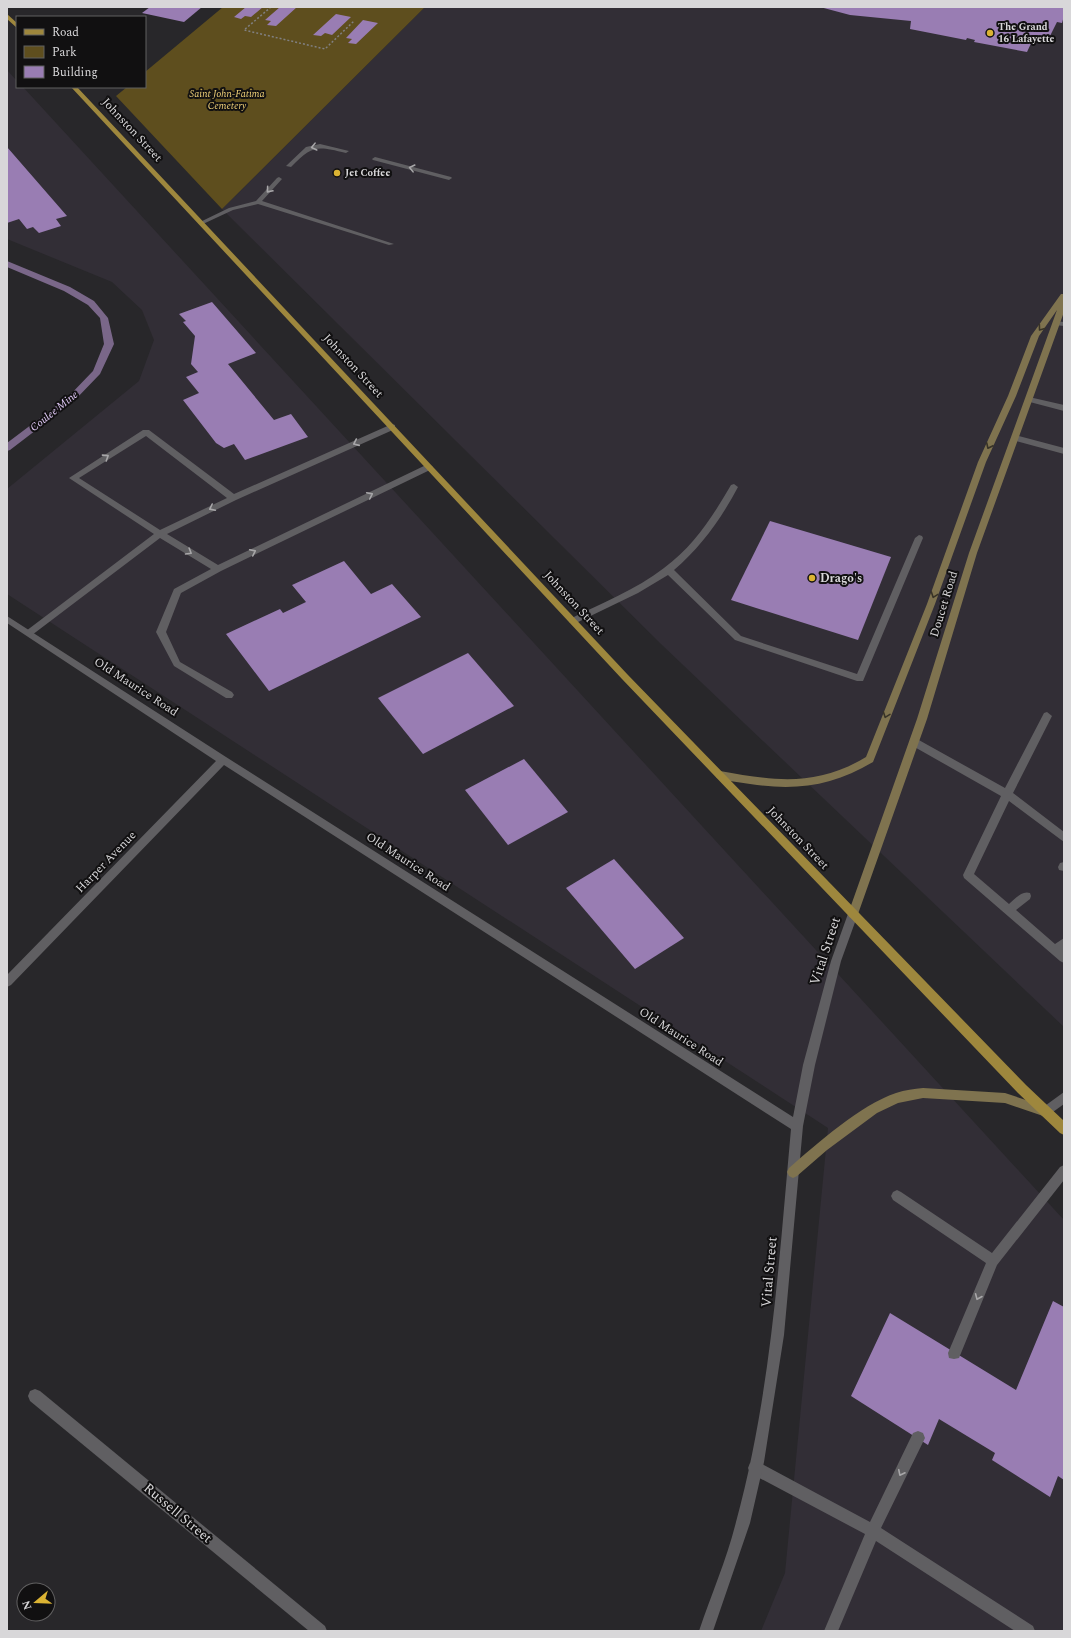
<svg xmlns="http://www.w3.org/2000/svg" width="1071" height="1638" font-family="Spectral,serif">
  <rect width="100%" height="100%" fill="#28272a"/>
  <g fill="#322e36">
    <path d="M425,7H1064V1027L661,644L222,209Z"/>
    <path d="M7,70L17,81V87H23L1064,1220V1631H761L785,1573L828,1128L7,594V489L139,381L154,340L142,310L112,282L7,239Z"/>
  </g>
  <path fill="#5e4e1e" d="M223,7H425L222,209L116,96L127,87H145V72Z"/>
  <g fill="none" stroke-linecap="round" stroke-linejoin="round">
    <path fill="#7a6789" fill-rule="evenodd" d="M7,261L70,287L94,301L108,318L114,344L100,374L74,401L10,450L7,451V443L68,397L93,371L104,344L100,318L88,305L64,291L7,267Z"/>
  </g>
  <g fill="#997db3">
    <path d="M150,7H202L184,22L142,13Z"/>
    <path d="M246,7H263L251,17L245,16L241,19L234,17Z"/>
    <path d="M280,7H297L276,26L267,25L271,21L265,20Z"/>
    <path d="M820,7H1064V16L1062,23L1057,22L1048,40L1034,37L1027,52L974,42L975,40L967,38L966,40L910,29L911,21L850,15Z"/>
    <path d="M336,14L351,17L332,35L325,33L321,36L313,35Z"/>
    <path d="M363,20L378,23L356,44L348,43L352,39L346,38Z"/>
    <path d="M7,147L67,216L56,219L61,226L39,233L33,227L27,229L19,219L7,223Z"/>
    <path d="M212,302L256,353L228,364L274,420L291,414L308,437L245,460L234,444L224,448L216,443L183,400L199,393L186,377L198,372L191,364L195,336L183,322L186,321L179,314Z"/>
    <path d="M770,521L891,557L858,640L731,600Z"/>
    <path d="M344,561L371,594L392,584L421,617L269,691L226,634L280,609L283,613L306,602L292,585Z"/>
    <path d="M468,653L514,706L423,754L378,698Z"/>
    <path d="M524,759L568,812L508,845L465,790Z"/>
    <path d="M614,859L684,938L635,969L566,888Z"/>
    <path d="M1053,1301L1064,1307V1480L1058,1476L1050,1497L992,1460L995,1453L939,1419L928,1445L851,1396L890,1313L1016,1390Z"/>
  </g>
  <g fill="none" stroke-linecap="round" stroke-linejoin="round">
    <path stroke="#818082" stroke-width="1.5" stroke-dasharray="2 2" stroke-linecap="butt" d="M271,7L244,30L325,49L354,21"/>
    <g fill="#605f62" fill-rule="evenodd">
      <path d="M320,144L349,151L346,153C316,146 313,145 291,167L286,166L306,147Z"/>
      <path d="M375,157L451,177L452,178L449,180L373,160L372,159Z"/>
      <path d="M279,177L282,179L262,201L394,244L389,245L258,204L233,210L203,224L198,223L229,208L256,201L277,178Z"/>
      <path d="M1054,321L1064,322V326L1054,325Z"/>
      <path d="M1026,397H1029L1064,405V411L1026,401Z"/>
      <path d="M392,424L395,425V429L236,500L167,534L218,565L426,465L429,464L433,467L432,469L221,571L181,593L166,632L180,662L232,692L234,695L232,698H226L174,666L156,632L174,589L211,569L160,538L32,635H26L24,633L26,631L154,534L69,478L143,430H149L234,494ZM146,436L227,498L160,530L79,478Z"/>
      <path d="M1015,435L1064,448V454L1012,440L1011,438Z"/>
      <path d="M734,484L738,487C721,519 701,547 674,570L741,636L857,674L915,538L919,535L922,536L923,538L863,681H857L735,640L668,575L638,593L576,623H570L569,621L570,619C601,603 636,590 664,568C694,546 713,516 731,485Z"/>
      <path d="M1047,712L1052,716L1013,793L1064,832V842L1009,801L974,874L1009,904C1015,899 1022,890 1030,893L1031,896L1030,899L1016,910L1055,944L1064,938V949L1063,950L1064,963L1060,961L964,878L963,875L1001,796L911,745L909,742L911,739H917L1005,788L1044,713Z"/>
      <path d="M1064,862V871L1059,870L1058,867L1060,863Z"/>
      <path d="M1064,1092V1104L1046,1117L1042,1116L1040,1112L1042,1108Z"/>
      <path d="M1064,1165V1180L997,1265L959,1358L954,1359L949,1358L948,1353L986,1263L893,1200L891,1196L893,1192L897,1190L901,1192L992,1253L1060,1167Z"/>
      <path d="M918,1431L923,1433L925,1438L881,1528L1033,1626L1035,1631H1015L876,1541L838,1631H824L865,1534L750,1473L748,1468L750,1463L755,1461L760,1463L870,1522L913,1433Z"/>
    </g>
    <g fill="#605f62" fill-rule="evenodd">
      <path d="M7,616L226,757L793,1117L803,1065L831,961L849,911L853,909L857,911L858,914L841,961L815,1065L803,1126L784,1335L764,1462L750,1523L713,1631H699C711,1595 727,1559 736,1522C771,1394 779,1260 791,1129L224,765L11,985L7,987V975L216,761L7,623Z"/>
      <path d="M35,1389L40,1391L325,1626L327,1631H309L30,1401L28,1396L30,1391Z"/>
    </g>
    <g fill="#7f734f" fill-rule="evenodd">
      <path d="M1061,294H1064V312L977,553L927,719L858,914L857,917L853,919L849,917L848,914L917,719L969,553L1057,310L1039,336L1016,396L986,462L935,604L873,762C833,786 796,791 750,784C739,782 727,781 717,778L715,775L717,772L720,771C775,781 816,787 866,757L927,604L978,462L1008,396L1031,336Z"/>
      <path d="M923,1088L1005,1093L1050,1108L1052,1112L1050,1116L1046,1117L1005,1103L923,1098L898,1103L877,1113L827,1150L797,1176L793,1178L789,1176L787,1172L789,1168C818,1143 860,1105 896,1093C905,1090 914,1089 923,1088Z"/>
    </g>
    <g fill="#9e873d" fill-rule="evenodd">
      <path d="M7,14L17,23V28L7,19Z"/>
      <path d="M71,87H77L628,675L1026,1085L1064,1121V1135L1060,1133L1018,1093L622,679Z"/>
    </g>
  </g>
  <defs><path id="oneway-chevron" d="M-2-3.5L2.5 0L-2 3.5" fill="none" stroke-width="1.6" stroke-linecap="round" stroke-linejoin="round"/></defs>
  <g stroke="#a8a7a9">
    <use href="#oneway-chevron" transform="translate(314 147) rotate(166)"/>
    <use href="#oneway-chevron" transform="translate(412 168) rotate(-166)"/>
    <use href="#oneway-chevron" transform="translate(269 190) rotate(131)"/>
    <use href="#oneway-chevron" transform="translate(356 443) rotate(156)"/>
    <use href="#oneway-chevron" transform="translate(106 457) rotate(-33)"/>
    <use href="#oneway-chevron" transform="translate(370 495) rotate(-26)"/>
    <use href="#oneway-chevron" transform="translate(212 508) rotate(153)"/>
    <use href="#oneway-chevron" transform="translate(189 552) rotate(31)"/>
    <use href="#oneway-chevron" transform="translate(253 552) rotate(-26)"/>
    <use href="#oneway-chevron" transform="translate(978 1297) rotate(113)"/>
    <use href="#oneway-chevron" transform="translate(901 1473) rotate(116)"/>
  </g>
  <g stroke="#383327">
    <use href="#oneway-chevron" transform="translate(1041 328) rotate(126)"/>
    <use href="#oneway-chevron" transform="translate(989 446) rotate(115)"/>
    <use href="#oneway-chevron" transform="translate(934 595) rotate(110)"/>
    <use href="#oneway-chevron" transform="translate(886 715) rotate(110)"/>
  </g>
  <g fill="#dbb333" stroke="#111011" stroke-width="1.5">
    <circle cx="990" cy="33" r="4"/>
    <circle cx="337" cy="173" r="4"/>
    <circle cx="812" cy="578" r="4"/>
  </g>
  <g text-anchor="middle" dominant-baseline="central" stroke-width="4" stroke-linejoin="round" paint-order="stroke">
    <g font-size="10" font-weight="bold" fill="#d8d7d9" stroke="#111011" text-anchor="start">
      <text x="998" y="27">The Grand<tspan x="998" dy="12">16 Lafayette</tspan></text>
      <text x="345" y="173">Jet Coffee</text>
    </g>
    <g font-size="10" font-style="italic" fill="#f1d178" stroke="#111011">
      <text x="227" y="94">Saint John-Fatima<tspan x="227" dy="12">Cemetery</tspan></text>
    </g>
    <g font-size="11" font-style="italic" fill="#e4ccfb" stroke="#111011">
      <text transform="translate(54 411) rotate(-39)">Coulee Mine</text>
    </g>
    <g font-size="12" fill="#d8d7d9" stroke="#111011">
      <text transform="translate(132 130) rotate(47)">Johnston Street</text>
      <text transform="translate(353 366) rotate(47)">Johnston Street</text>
      <text transform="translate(574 603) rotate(47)">Johnston Street</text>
      <text transform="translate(944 604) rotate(-73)">Doucet Road</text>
      <text transform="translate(136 687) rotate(33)">Old Maurice Road</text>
      <text transform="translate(798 838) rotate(46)">Johnston Street</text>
      <text transform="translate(106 862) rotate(-46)">Harper Avenue</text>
      <text transform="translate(408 862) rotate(33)">Old Maurice Road</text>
      <text transform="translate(681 1037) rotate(33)">Old Maurice Road</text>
    </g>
    <g font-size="12" font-weight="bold" fill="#d8d7d9" stroke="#111011" text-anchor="start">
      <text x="820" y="578">Drago's</text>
    </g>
    <g font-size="14" fill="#d8d7d9" stroke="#111011">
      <text transform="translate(825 951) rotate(-72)">Vital Street</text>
      <text transform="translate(769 1272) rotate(-85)">Vital Street</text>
      <text transform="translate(178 1513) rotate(40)">Russell Street</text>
    </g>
  </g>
  <rect width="1071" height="1638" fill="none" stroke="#d8d7d9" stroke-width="16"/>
  <rect x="16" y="16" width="130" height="72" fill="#111011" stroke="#616061"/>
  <rect x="24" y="29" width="20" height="6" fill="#9e873d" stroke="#616061"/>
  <text x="52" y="36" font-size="12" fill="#d8d7d9">Road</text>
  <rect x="24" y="46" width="20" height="12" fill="#5e4e1e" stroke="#616061"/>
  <text x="52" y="56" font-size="12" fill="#d8d7d9">Park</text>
  <rect x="24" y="66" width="20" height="12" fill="#997db3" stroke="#616061"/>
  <text x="52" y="76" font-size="12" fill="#d8d7d9">Building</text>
  <g transform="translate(36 1602) rotate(251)"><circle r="19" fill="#111011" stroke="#616061"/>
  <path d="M0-3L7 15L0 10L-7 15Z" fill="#dbb333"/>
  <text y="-6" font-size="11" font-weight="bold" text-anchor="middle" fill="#d8d7d9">N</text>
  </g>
</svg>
